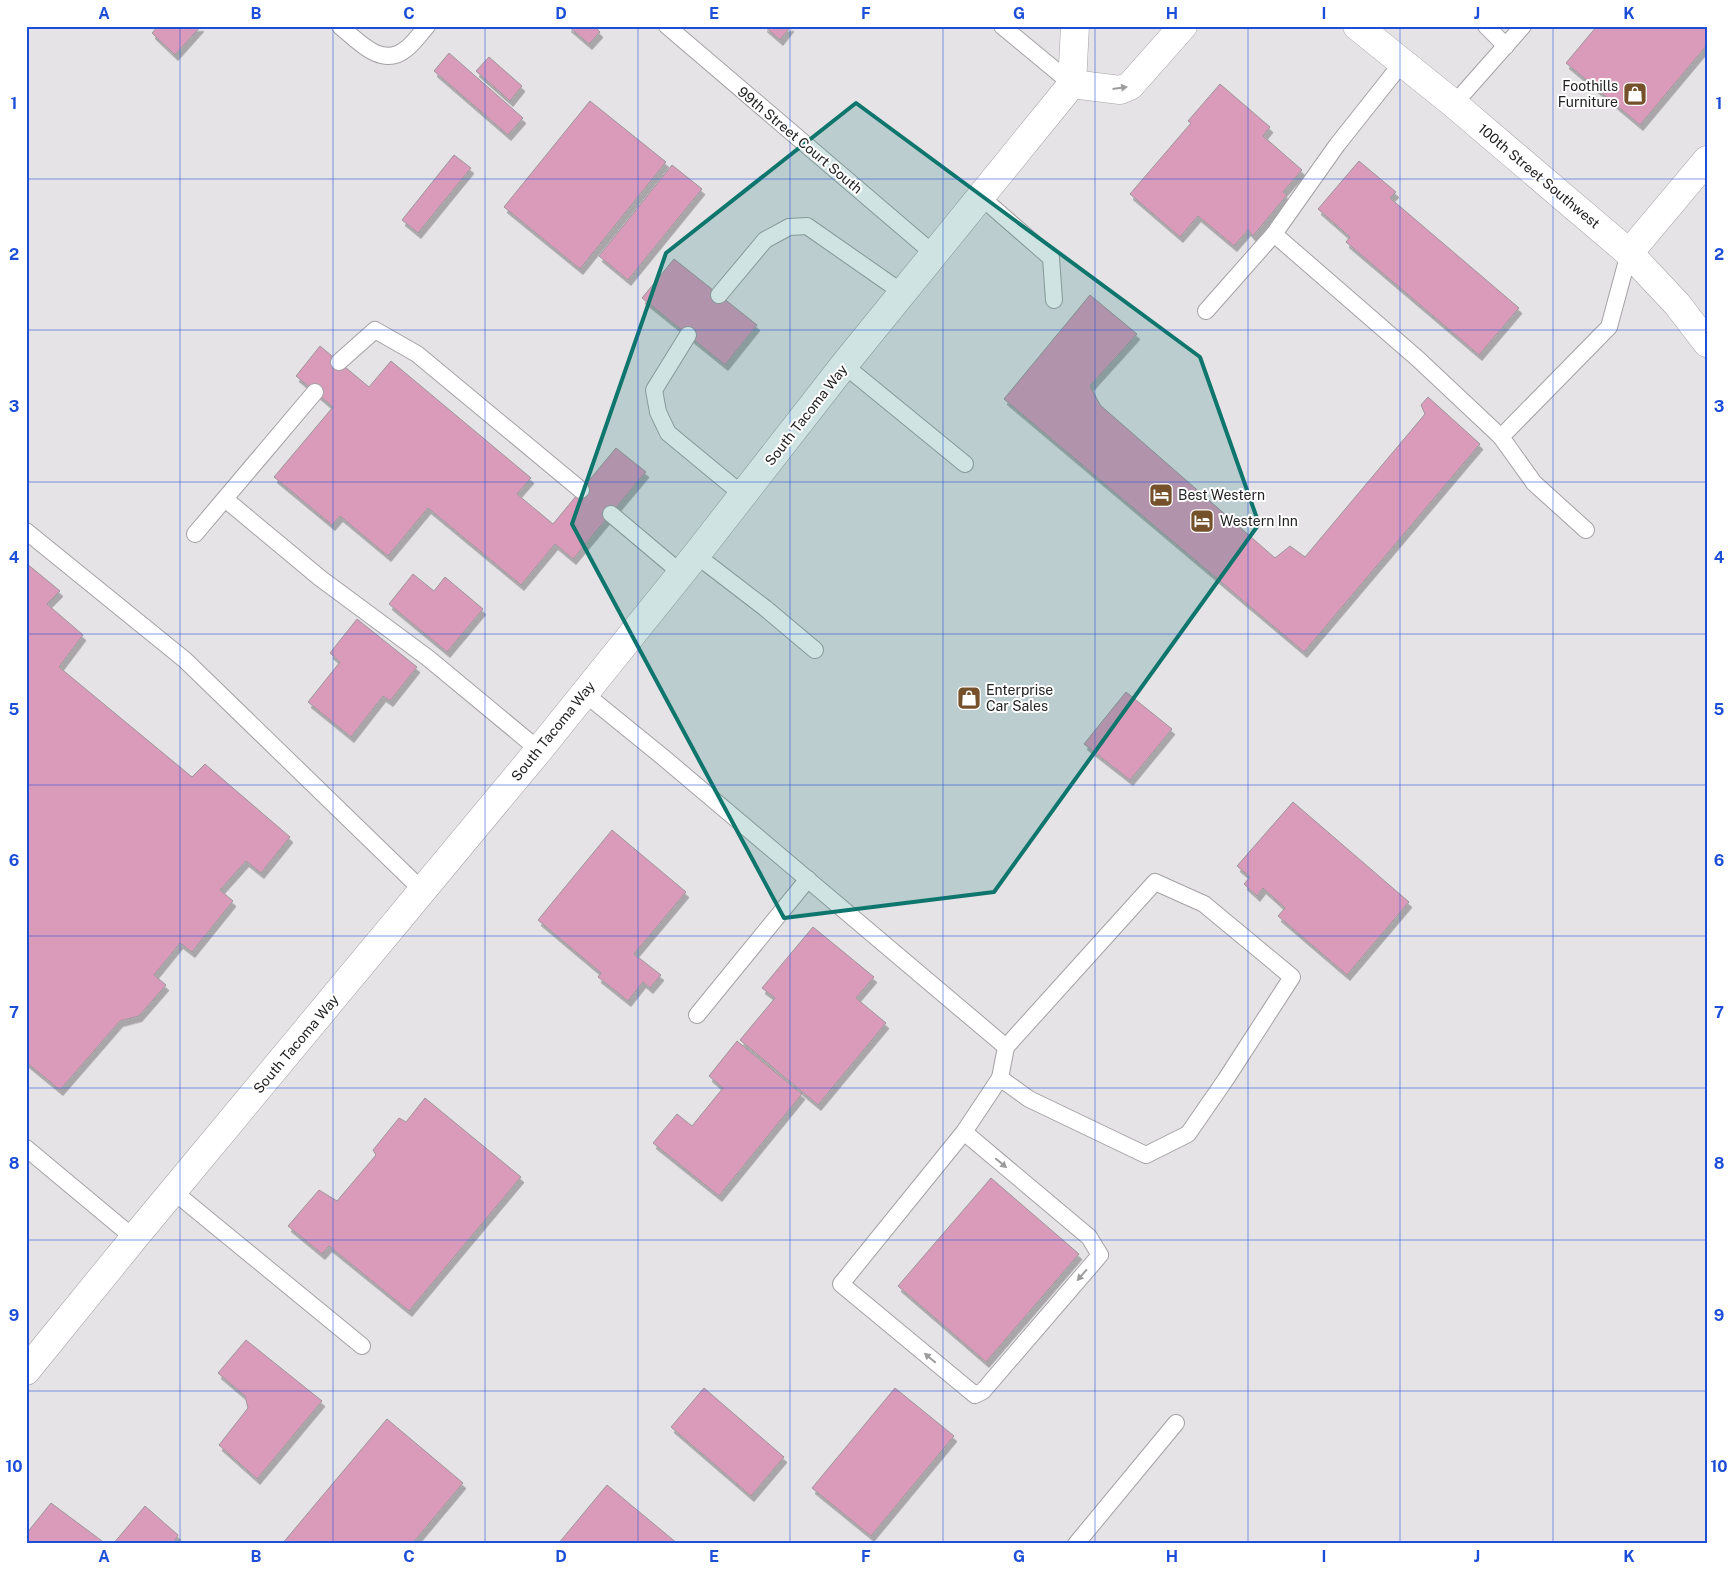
<svg xmlns="http://www.w3.org/2000/svg" width="1733" height="1570" font-family="'Public Sans',sans-serif">
  <defs>
    <filter id="shadow"><feDropShadow dx="3" dy="5.5" stdDeviation="0" flood-color="#0004"/></filter>
  </defs>
  <rect width="100%" height="100%" fill="#e6e3e6"/>
  <g fill="#da9bbb" stroke="#9b9799" filter="url(#shadow)">
    <path d="M158,26H201L175,55L152,33Z"/>
    <path d="M568,26H594L600,32L589,44Z"/>
    <path d="M764,26H791L780,40Z"/>
    <path d="M1597,26H1707V45L1640,125L1566,63Z"/>
    <path d="M449,53L523,118L508,135L434,71Z"/>
    <path d="M489,57L522,86L510,101L476,71Z"/>
    <path d="M1220,84L1270,127L1263,136L1302,170L1283,192L1287,195L1253,236L1248,230L1234,246L1198,216L1180,237L1130,194L1191,123L1188,121Z"/>
    <path d="M590,101L666,162L580,269L504,207Z"/>
    <path d="M454,155L471,168L418,233L402,220Z"/>
    <path d="M1359,161L1396,192L1390,198L1519,308L1479,355L1346,242L1350,237L1318,209Z"/>
    <path d="M672,165L702,189L628,280L599,256Z"/>
    <path d="M674,259L757,325L725,365L642,298Z"/>
    <path d="M1090,295L1137,334L1090,386L1100,405L1275,558L1290,546L1305,557L1425,414L1421,405L1428,397L1480,444L1304,652L1004,399Z"/>
    <path d="M320,346L369,387L391,361L531,478L517,494L553,524L616,448L646,472L573,559L555,544L521,585L428,508L388,556L340,516L332,525L274,477L333,407L296,376Z"/>
    <path d="M26,563L60,591L47,604L83,635L59,667L192,777L205,764L290,837L261,873L246,861L220,890L233,901L192,952L180,943L154,975L166,985L139,1016L120,1021L60,1090L26,1062Z"/>
    <path d="M413,574L434,591L445,577L483,609L447,652L389,604Z"/>
    <path d="M357,619L417,667L390,701L383,696L351,737L308,702L340,662L330,653Z"/>
    <path d="M1126,692L1172,729L1130,780L1084,744Z"/>
    <path d="M1293,802L1409,902L1347,975L1278,916L1285,908L1263,888L1257,896L1244,884L1250,877L1237,866Z"/>
    <path d="M612,830L686,892L634,954L661,975L650,988L643,982L628,1001L598,977L601,973L538,920Z"/>
    <path d="M813,927L874,977L856,998L886,1023L818,1105L740,1040L775,998L762,988Z"/>
    <path d="M737,1041L802,1094L719,1196L653,1143L677,1114L692,1126L723,1088L709,1076Z"/>
    <path d="M425,1098L521,1177L409,1311L329,1246L322,1254L288,1226L319,1190L337,1201L376,1155L373,1150L399,1118L406,1122Z"/>
    <path d="M991,1178L1079,1254L986,1362L898,1286Z"/>
    <path d="M246,1340L322,1401L257,1479L219,1445L248,1408L245,1396L218,1373Z"/>
    <path d="M704,1388L784,1457L751,1496L671,1427Z"/>
    <path d="M895,1388L954,1436L871,1536L812,1488Z"/>
    <path d="M387,1419L463,1483L412,1544H282Z"/>
    <path d="M607,1485L678,1544H558Z"/>
    <path d="M51,1503L106,1544H26V1534Z"/>
    <path d="M145,1506L178,1535L173,1544H113Z"/>
  </g>
  <g fill="none" stroke-linecap="round" stroke-linejoin="round">
    <g stroke="#a4a1a4" stroke-width="18">
      <g id="lane">
        <path d="M340,26C358,41 382,69 406,49C414,43 420,34 427,26"/>
        <path d="M667,26L934,254"/>
        <path d="M1002,26L1072,84"/>
        <path d="M1486,26L1506,46"/>
        <path d="M1454,104L1523,26"/>
        <path d="M981,197L1051,258L1054,300"/>
        <path d="M1274,234L1418,359L1501,437L1534,483L1586,530"/>
        <path d="M719,295L765,240L789,227L807,226L903,293"/>
        <path d="M1206,311L1274,234L1337,145L1402,63"/>
        <path d="M688,335L654,390L658,412L668,433L743,495"/>
        <path d="M339,362L375,330L417,354L581,490"/>
        <path d="M844,365L965,464"/>
        <path d="M1501,437L1609,327L1629,253"/>
        <path d="M225,499L320,578L428,658L539,750"/>
        <path d="M611,514L681,573"/>
        <path d="M26,531L185,660L423,891"/>
        <path d="M195,534L315,392"/>
        <path d="M696,555L765,608L815,650"/>
        <path d="M584,693L664,758L1006,1047L1155,882L1204,904L1292,977L1226,1079L1188,1134L1146,1155L1029,1099L1000,1078L1006,1047"/>
        <path d="M697,1015L808,879"/>
        <path d="M964,1132L1089,1237L1100,1255L983,1391L975,1395L841,1284L964,1132L1000,1078"/>
        <path d="M26,1148L134,1238"/>
        <path d="M173,1191L362,1346"/>
        <path d="M1076,1544L1176,1423"/>
      </g>
    </g>
    <g stroke="#a4a1a4" stroke-width="29">
      <path id="street" d="M1629,253L1707,160"/>
    </g>
    <g stroke="#a4a1a4" stroke-width="29">
      <path id="secondary" d="M1357,26L1454,104L1629,253L1677,304L1707,343"/>
    </g>
    <g stroke="#a4a1a4" stroke-width="29">
      <g id="primary">
        <path d="M1072,84L1120,90L1130,86L1183,26"/>
        <path d="M26,1371L134,1238L539,750L696,555L844,365L1072,84L1075,26"/>
      </g>
    </g>
    <use href="#lane" stroke="#fff" stroke-width="16"/>
    <use href="#street" stroke="#fff" stroke-width="28"/>
    <use href="#secondary" stroke="#fff" stroke-width="28"/>
    <use href="#primary" stroke="#fff" stroke-width="28"/>
  </g>
  <defs><path id="oneway-solid" d="M-6-.8H1V-3.2L6.5 0L1 3.2V.8H-6Z" transform="scale(1.25)"/></defs>
  <g fill="#9c9c9c">
    <use href="#oneway-solid" transform="translate(1120 88) rotate(-8)"/>
    <use href="#oneway-solid" transform="translate(1001 1163) rotate(40)"/>
    <use href="#oneway-solid" transform="translate(1082 1275) rotate(131)"/>
    <use href="#oneway-solid" transform="translate(930 1358) rotate(-140)"/>
  </g>
  <path fill="#0f766e" fill-opacity="0.2" stroke="#0f766e" stroke-width="4" stroke-linejoin="round" d="M856,103L1200,357L1259,524L994,892L784,918L572,524L666,253Z"/>
  <path fill="none" stroke="#1d4ed8" stroke-width="1" stroke-opacity="0.55" d="M180,26V1544M333,26V1544M485,26V1544M638,26V1544M790,26V1544M943,26V1544M1095,26V1544M1248,26V1544M1400,26V1544M1553,26V1544M26,179H1707M26,330H1707M26,482H1707M26,634H1707M26,785H1707M26,936H1707M26,1088H1707M26,1240H1707M26,1391H1707"/>
  <defs>
    <g id="shop-square" transform="scale(1.25)"><rect x="-9" y="-9" width="18" height="18" rx="4" fill="#74512a" stroke="#fff"/><path d="M-5-2.5h2.3a2.7 3.5 0 0 1 5.4 0H5L5.5 6h-11ZM-1.5-2.5h3a1.5 2.3 0 0 0-3 0Z" fill="#fff"/></g>
    <g id="hotel-square" transform="scale(1.25)"><rect x="-9" y="-9" width="18" height="18" rx="4" fill="#74512a" stroke="#fff"/><path d="M-6-4.5h1.5V1H6V5H4.5V3h-9V5H-6ZM-4 0a1.8 1.8 0 1 1 3.6 0ZM.5 0V-2.5h3Q6-2.5 6 0Z" fill="#fff"/></g>
  </defs>
  <g fill-rule="evenodd">
    <use href="#shop-square" x="1635" y="94"/>
    <use href="#hotel-square" x="1161" y="495"/>
    <use href="#hotel-square" x="1202" y="521"/>
    <use href="#shop-square" x="969" y="698"/>
  </g>
  <g text-anchor="middle" dominant-baseline="central" stroke-width="4" stroke-linejoin="round" paint-order="stroke">
    <g font-size="14" fill="#232223" stroke="#fff" text-anchor="start">
      <text x="1618" y="86" text-anchor="end">Foothills<tspan x="1618" dy="16">Furniture</tspan></text>
      <text x="1178" y="495">Best Western</text>
      <text x="1220" y="521">Western Inn</text>
      <text x="986" y="690">Enterprise<tspan x="986" dy="16">Car Sales</tspan></text>
    </g>
    <g font-size="14" fill="#232223" stroke="#fff">
      <text transform="translate(800 140) rotate(40)">99th Street Court South</text>
      <text transform="translate(1539 176) rotate(40)">100th Street Southwest</text>
      <text transform="translate(806 415) rotate(-52)">South Tacoma Way</text>
      <text transform="translate(553 731) rotate(-51)">South Tacoma Way</text>
      <text transform="translate(296 1044) rotate(-50)">South Tacoma Way</text>
    </g>
  </g>
  <rect width="1733" height="1570" fill="none" stroke="#ffffff" stroke-width="55"/>
  <rect x="28" y="28" width="1678" height="1514" fill="none" stroke="#1d4ed8" stroke-width="2"/>
  <g font-size="16" text-anchor="middle" font-weight="bold" fill="#1d4ed8">
    <text x="104" y="19">A</text>
    <text x="256" y="19">B</text>
    <text x="409" y="19">C</text>
    <text x="561" y="19">D</text>
    <text x="714" y="19">E</text>
    <text x="866" y="19">F</text>
    <text x="1019" y="19">G</text>
    <text x="1172" y="19">H</text>
    <text x="1324" y="19">I</text>
    <text x="1477" y="19">J</text>
    <text x="1629" y="19">K</text>
    <text x="14" y="109">1</text>
    <text x="1719" y="109">1</text>
    <text x="14" y="260">2</text>
    <text x="1719" y="260">2</text>
    <text x="14" y="412">3</text>
    <text x="1719" y="412">3</text>
    <text x="14" y="563">4</text>
    <text x="1719" y="563">4</text>
    <text x="14" y="715">5</text>
    <text x="1719" y="715">5</text>
    <text x="14" y="866">6</text>
    <text x="1719" y="866">6</text>
    <text x="14" y="1018">7</text>
    <text x="1719" y="1018">7</text>
    <text x="14" y="1169">8</text>
    <text x="1719" y="1169">8</text>
    <text x="14" y="1321">9</text>
    <text x="1719" y="1321">9</text>
    <text x="14" y="1472">10</text>
    <text x="1719" y="1472">10</text>
    <text x="104" y="1562">A</text>
    <text x="256" y="1562">B</text>
    <text x="409" y="1562">C</text>
    <text x="561" y="1562">D</text>
    <text x="714" y="1562">E</text>
    <text x="866" y="1562">F</text>
    <text x="1019" y="1562">G</text>
    <text x="1172" y="1562">H</text>
    <text x="1324" y="1562">I</text>
    <text x="1477" y="1562">J</text>
    <text x="1629" y="1562">K</text>
  </g>
</svg>
